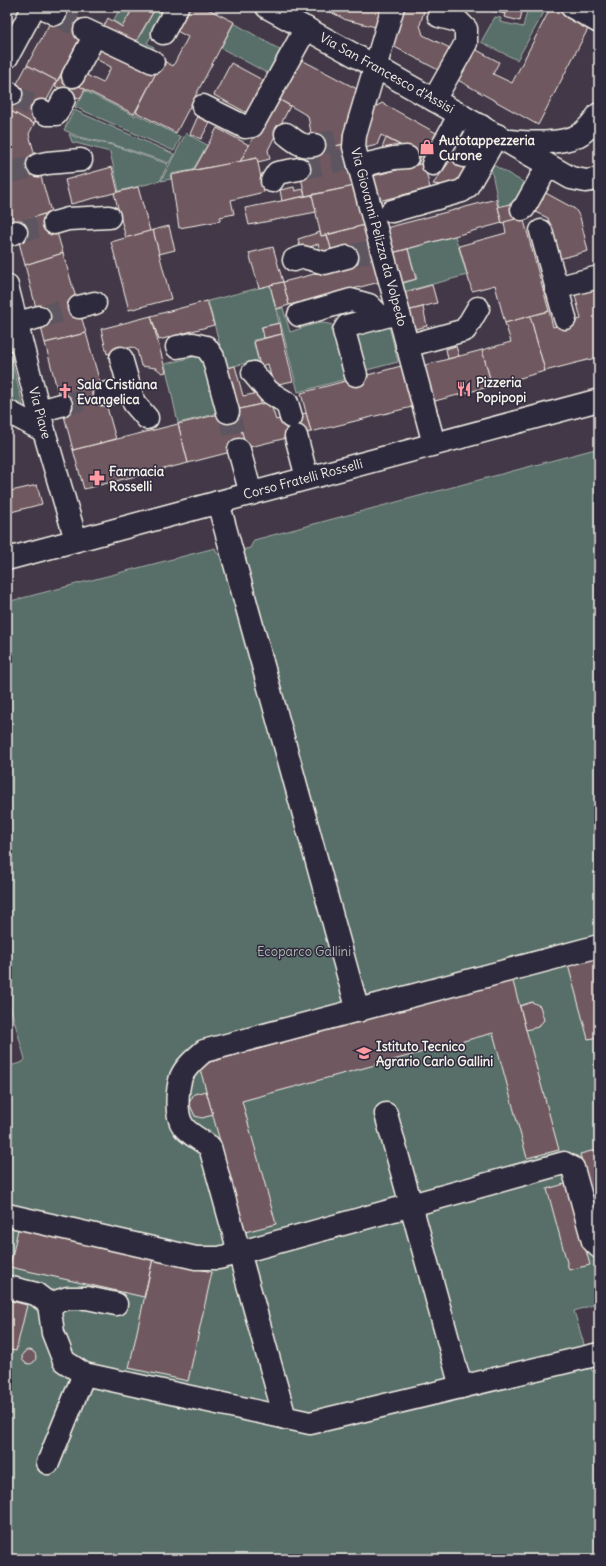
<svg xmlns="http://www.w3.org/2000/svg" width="606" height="1566" font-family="Delius,sans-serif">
  <rect width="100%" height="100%" fill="#423848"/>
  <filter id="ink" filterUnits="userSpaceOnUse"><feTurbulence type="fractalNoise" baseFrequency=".025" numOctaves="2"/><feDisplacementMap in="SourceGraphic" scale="8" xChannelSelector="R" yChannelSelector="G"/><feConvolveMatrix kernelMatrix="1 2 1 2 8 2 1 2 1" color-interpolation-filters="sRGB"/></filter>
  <g filter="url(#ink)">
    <g fill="#586e69" stroke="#a6b0a8">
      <path d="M121,7H133L123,26L113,21Z"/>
      <path d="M156,7H169L147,43L154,47L151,53L136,44Z"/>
      <path d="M528,7H547L517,60L481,42L495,17L501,18L500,22L523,27Z"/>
      <path d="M234,23L282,51L269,74L221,48Z"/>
      <path d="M85,91L135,116L136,114L181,137L174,151L75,107L79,100L80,101Z"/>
      <path d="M74,110L174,154L169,163L112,144L79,137L64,130Z"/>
      <path d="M186,133L207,145L193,170L170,174L171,179L161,181Z"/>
      <path d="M69,134L78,138L112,145L168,164L160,181L119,191L110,152L72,142Z"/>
      <path d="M490,163L528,185L519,201L499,207Z"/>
      <path d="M455,236L467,275L403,292L401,284L417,279L408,249Z"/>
      <path d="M270,285L279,323L261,327L264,338L253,340L258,360L226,368L208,301Z"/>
      <path d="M283,308L290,332C304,328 325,317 336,328L350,378L298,392L277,309Z"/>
      <path d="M388,322L398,362L363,371L353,335Z"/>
      <path d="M7,341L24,410L7,401Z"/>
      <path d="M201,355L223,412L178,423L165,364Z"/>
      <path d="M599,448V1303L574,1311L592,1371L599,1370V1559H7V1067L23,1062L25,1059L7,995V602L215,548L217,553L221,555L250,548L254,540Z"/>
    </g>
    <g fill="#705960" stroke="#f4f1e8">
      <path d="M134,7H156L135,43L104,26L108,18L122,27Z"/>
      <path d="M187,7H204L234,22L176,133L136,112L162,60L173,66L188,37L175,30Z"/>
      <path d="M326,7H382L376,27L346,20L325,9Z"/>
      <path d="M401,7H425L420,25L423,35L450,48L440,71L391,45Z"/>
      <path d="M475,7H507L505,14Z"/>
      <path d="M507,7H523L520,21L504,17Z"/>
      <path d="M551,7H559L590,25L538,125L456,79L471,47L499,62L493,74L512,83Z"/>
      <path d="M58,8L89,24L57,81L27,65Z"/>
      <path d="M102,43L157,71L134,114L74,84L80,72L103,83L111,67L94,58Z"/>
      <path d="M296,57L359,90L343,136L345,144L314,150L308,116L275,97Z"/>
      <path d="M231,63L268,83L251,115L214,95Z"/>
      <path d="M27,65L57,81L34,124L7,109V102Z"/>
      <path d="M60,77L85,89L80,99L55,86Z"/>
      <path d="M275,97L290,106L268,150L270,159L258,162L257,158L240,162Z"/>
      <path d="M382,103L438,134L425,158L381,135L377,145L365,148L361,144L372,109Z"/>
      <path d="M7,109L34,124L29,134L51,212L14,223L7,198Z"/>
      <path d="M198,116L210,122L201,139L190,134Z"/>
      <path d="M217,128L249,145L240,162L194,170Z"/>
      <path d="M386,138L421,156L418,165L386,173L388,151L382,148Z"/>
      <path d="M345,144L355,186L305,196L296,154Z"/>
      <path d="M456,153L471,164L455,187L433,184Z"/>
      <path d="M257,158L264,192L231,200L234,214L220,217V221L179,228L171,175Z"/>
      <path d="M424,163L430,188L379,201L373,176Z"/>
      <path d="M112,167L118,192L71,204L65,180Z"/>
      <path d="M355,186L365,225L321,236L312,195Z"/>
      <path d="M138,187L150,231L126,238L114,193Z"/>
      <path d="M294,187L295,191L303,189L305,196L282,201L280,190Z"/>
      <path d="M544,192L575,209L580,217L588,251L559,259L548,218L533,211Z"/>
      <path d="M312,195L316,212L249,225L245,208Z"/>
      <path d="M496,199L502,223L392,253L386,228Z"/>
      <path d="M519,202L523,217L502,223L498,207Z"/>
      <path d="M51,212L63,253L25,265L14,223Z"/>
      <path d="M523,217L549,311L505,323L495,285L472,291L459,246L506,233L504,222Z"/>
      <path d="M365,225L373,259L350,265L332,252L327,235Z"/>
      <path d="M169,226L175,250L159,254L153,230Z"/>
      <path d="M153,230L171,299L129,310L111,242Z"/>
      <path d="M320,232L321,236L327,235L332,252L322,256L318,244L301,250L298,239Z"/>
      <path d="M273,247L283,282L259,288L249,253Z"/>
      <path d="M408,249L416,279L401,283L392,253Z"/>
      <path d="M63,253L86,333L45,343L25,265Z"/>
      <path d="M373,259L380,282L289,305L283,282Z"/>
      <path d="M283,282L289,305L276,309L270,285Z"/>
      <path d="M432,285L437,303L407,311L403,293Z"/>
      <path d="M598,289L599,357L545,371L530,316L549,311L553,327L581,319L575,295Z"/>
      <path d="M207,301L214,325L159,340L151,316Z"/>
      <path d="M423,307L427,326L412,330L407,311Z"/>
      <path d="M151,316L166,372L162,373L156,368L141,366L137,350L132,347L107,354L101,329Z"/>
      <path d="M530,316L545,371L492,386L482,350L511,342L505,323Z"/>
      <path d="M280,323L282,334L264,338L262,327Z"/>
      <path d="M86,333L116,439L73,450L45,343Z"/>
      <path d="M282,334L293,381L273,385L268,364L260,366L254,341Z"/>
      <path d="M456,346L459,356L448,359L446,349Z"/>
      <path d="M482,350L492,386L431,402L422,366Z"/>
      <path d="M235,366L243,396L259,393L261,404L236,410L225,369Z"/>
      <path d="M401,366L412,407L311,432L301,393Z"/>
      <path d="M270,402L276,420L306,413L311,432L246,448L236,410Z"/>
      <path d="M236,410L246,448L188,463L178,424Z"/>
      <path d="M178,424L188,463L84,489L73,450Z"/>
      <path d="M37,485L42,504L7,513V492Z"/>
      <path d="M599,957V1037L588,1039L568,965Z"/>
      <path d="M512,978L559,1150L527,1158L493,1033L242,1101L276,1224L245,1232L199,1065L480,989Z"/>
      <path d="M532,1002L540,1006L544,1020L538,1027L526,1030L520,1006Z"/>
      <path d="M206,1091L213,1115L202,1118L195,1116L189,1103L194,1094Z"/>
      <path d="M599,1149V1224L580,1154Z"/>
      <path d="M568,1183L590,1265L569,1270L547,1189Z"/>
      <path d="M18,1229L153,1259L144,1297L10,1267Z"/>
      <path d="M153,1259L212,1272L188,1381L129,1368Z"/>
      <path d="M7,1300L27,1305L16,1351L7,1349Z"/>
      <circle cx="29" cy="1357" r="7"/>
    </g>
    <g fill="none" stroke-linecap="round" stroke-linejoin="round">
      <g stroke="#5d5460" stroke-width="22" stroke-dasharray="22 11" stroke-linecap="butt">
        <path d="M55,14L85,30"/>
        <path d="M11,94L42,111"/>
        <path d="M314,145L343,139"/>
        <path d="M299,169L348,159"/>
        <path d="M7,173L38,165"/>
        <path d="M16,232L54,223"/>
        <path d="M347,257L371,251"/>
        <path d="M39,317L79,307"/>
        <path d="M61,405L104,394"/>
        <path d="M228,412L239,450"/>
      </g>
      <g stroke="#f4f1e8" stroke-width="25">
        <g id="minor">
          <path d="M43,7L55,14"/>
          <path d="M267,7L376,67L571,178L586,181L599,179"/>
          <path d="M393,7L355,135L354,147L434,444"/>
          <path d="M572,7L599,22"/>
          <path d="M85,30L153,62"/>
          <path d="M163,33L177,7"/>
          <path d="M7,57L34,7"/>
          <path d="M73,76L95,35"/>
          <path d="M7,92L11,94"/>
          <path d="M434,100L466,43V29L458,21L439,16"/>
          <path d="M203,106L245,127L252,126L306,28"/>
          <path d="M42,111L47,114H56L64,99"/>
          <path d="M286,134C295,141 302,148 314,145"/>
          <path d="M510,141C530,143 565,145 582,133C589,128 594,121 599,114"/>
          <path d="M464,156L481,126"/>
          <path d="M433,164L460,114"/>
          <path d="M38,165L47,163L81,160"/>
          <path d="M359,166L394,158L407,157"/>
          <path d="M272,181L277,173L299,169"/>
          <path d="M522,209L524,208L548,165"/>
          <path d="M392,211L462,191L467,187L497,135"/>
          <path d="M54,223L68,219L109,217"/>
          <path d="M541,231L565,318"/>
          <path d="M7,235L16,232"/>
          <path d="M294,260L303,257L325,263L347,257"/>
          <path d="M7,286L44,431L76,540"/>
          <path d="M556,288L599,277"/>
          <path d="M79,307L95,303"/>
          <path d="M299,315L351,300L369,305L376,312L378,318"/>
          <path d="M17,323L39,317"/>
          <path d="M407,346L465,330L478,308"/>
          <path d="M177,347L193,344L206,347L213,357L228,412"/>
          <path d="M121,358L134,403L147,418"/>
          <path d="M253,373L269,392L287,403L291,417"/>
          <path d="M356,375L344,331L347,326L398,313"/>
          <path d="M104,394L129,388"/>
          <path d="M7,411L44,431"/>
          <path d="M39,411L61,405"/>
          <path d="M296,436L307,478"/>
          <path d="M239,450L251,494"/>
          <path d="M218,502L358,1011"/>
          <path d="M7,559L599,400"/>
          <path d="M386,1114L461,1387"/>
          <path d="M7,1215L196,1258H219L564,1163L573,1168L593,1241L599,1247"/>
          <path d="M7,1287L36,1294L49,1304L53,1333L64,1361L84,1374L310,1423L599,1354"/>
          <path d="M49,1304L68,1298H87L116,1304"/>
          <path d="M285,1418L210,1147C202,1140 188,1134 183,1126C175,1115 177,1090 181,1077C185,1067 196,1058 204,1051L599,946"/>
          <path d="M48,1463L84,1374"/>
        </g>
      </g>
      <use href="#minor" stroke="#2f2a3d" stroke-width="22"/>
    </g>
  </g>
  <defs>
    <g id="shop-bare" transform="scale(1.2)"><path d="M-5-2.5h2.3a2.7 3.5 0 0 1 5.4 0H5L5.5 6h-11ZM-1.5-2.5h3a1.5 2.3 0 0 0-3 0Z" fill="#ff9aa2" stroke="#2f2a3d" stroke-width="2.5" paint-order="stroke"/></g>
    <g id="restaurant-bare" transform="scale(1.2)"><path d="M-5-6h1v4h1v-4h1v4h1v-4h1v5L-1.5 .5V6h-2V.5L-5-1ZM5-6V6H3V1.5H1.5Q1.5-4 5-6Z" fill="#ff9aa2" stroke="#2f2a3d" stroke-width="2.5" paint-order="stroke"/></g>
    <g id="church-bare" transform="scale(1.2)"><path d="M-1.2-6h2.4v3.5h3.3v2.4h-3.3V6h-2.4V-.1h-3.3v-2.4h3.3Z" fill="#ff9aa2" stroke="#2f2a3d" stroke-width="2.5" paint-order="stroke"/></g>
    <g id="pharmacy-bare" transform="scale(1.2)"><path d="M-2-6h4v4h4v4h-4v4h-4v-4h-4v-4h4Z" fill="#ff9aa2" stroke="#2f2a3d" stroke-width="2.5" paint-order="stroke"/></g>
    <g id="school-bare" transform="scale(1.2)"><path d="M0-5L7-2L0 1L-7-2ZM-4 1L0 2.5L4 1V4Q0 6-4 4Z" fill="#ff9aa2" stroke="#2f2a3d" stroke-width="2.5" paint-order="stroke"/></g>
  </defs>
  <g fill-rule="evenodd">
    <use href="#shop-bare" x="427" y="147"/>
    <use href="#restaurant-bare" x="464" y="389"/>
    <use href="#church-bare" x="65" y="391"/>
    <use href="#pharmacy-bare" x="97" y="478"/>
    <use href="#school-bare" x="364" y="1053"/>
  </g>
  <g text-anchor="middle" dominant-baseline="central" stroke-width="3" stroke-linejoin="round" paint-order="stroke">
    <g font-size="13" fill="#f4f1e8" stroke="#2f2a3d">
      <text transform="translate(387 73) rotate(29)">Via San Francesco d'Assisi</text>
      <text transform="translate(379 237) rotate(75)">Via Giovanni Pelizza da Volpedo</text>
      <text transform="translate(40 413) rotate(75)">Via Piave</text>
      <text transform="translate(303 479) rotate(-15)">Corso Fratelli Rosselli</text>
    </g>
    <g font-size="13" font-weight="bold" fill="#f4f1e8" stroke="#2f2a3d" text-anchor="start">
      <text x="439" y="140">Autotappezzeria<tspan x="439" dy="15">Curone</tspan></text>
      <text x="476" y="382">Pizzeria<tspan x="476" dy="15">Popipopi</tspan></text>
      <text x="77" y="384">Sala Cristiana<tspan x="77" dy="15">Evangelica</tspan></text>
      <text x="109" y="471">Farmacia<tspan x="109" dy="15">Rosselli</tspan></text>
      <text x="376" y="1046">Istituto Tecnico<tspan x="376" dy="15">Agrario Carlo Gallini</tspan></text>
    </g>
    <g font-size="13" fill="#aeb6af" stroke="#2f2a3d">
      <text x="304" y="951">Ecoparco Gallini</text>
    </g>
  </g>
  <rect width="606" height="1566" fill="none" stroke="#2f2a3d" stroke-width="24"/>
  <rect x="12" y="12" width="582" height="1542" fill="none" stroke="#f4f1e8" stroke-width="1.5" filter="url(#ink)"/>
</svg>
